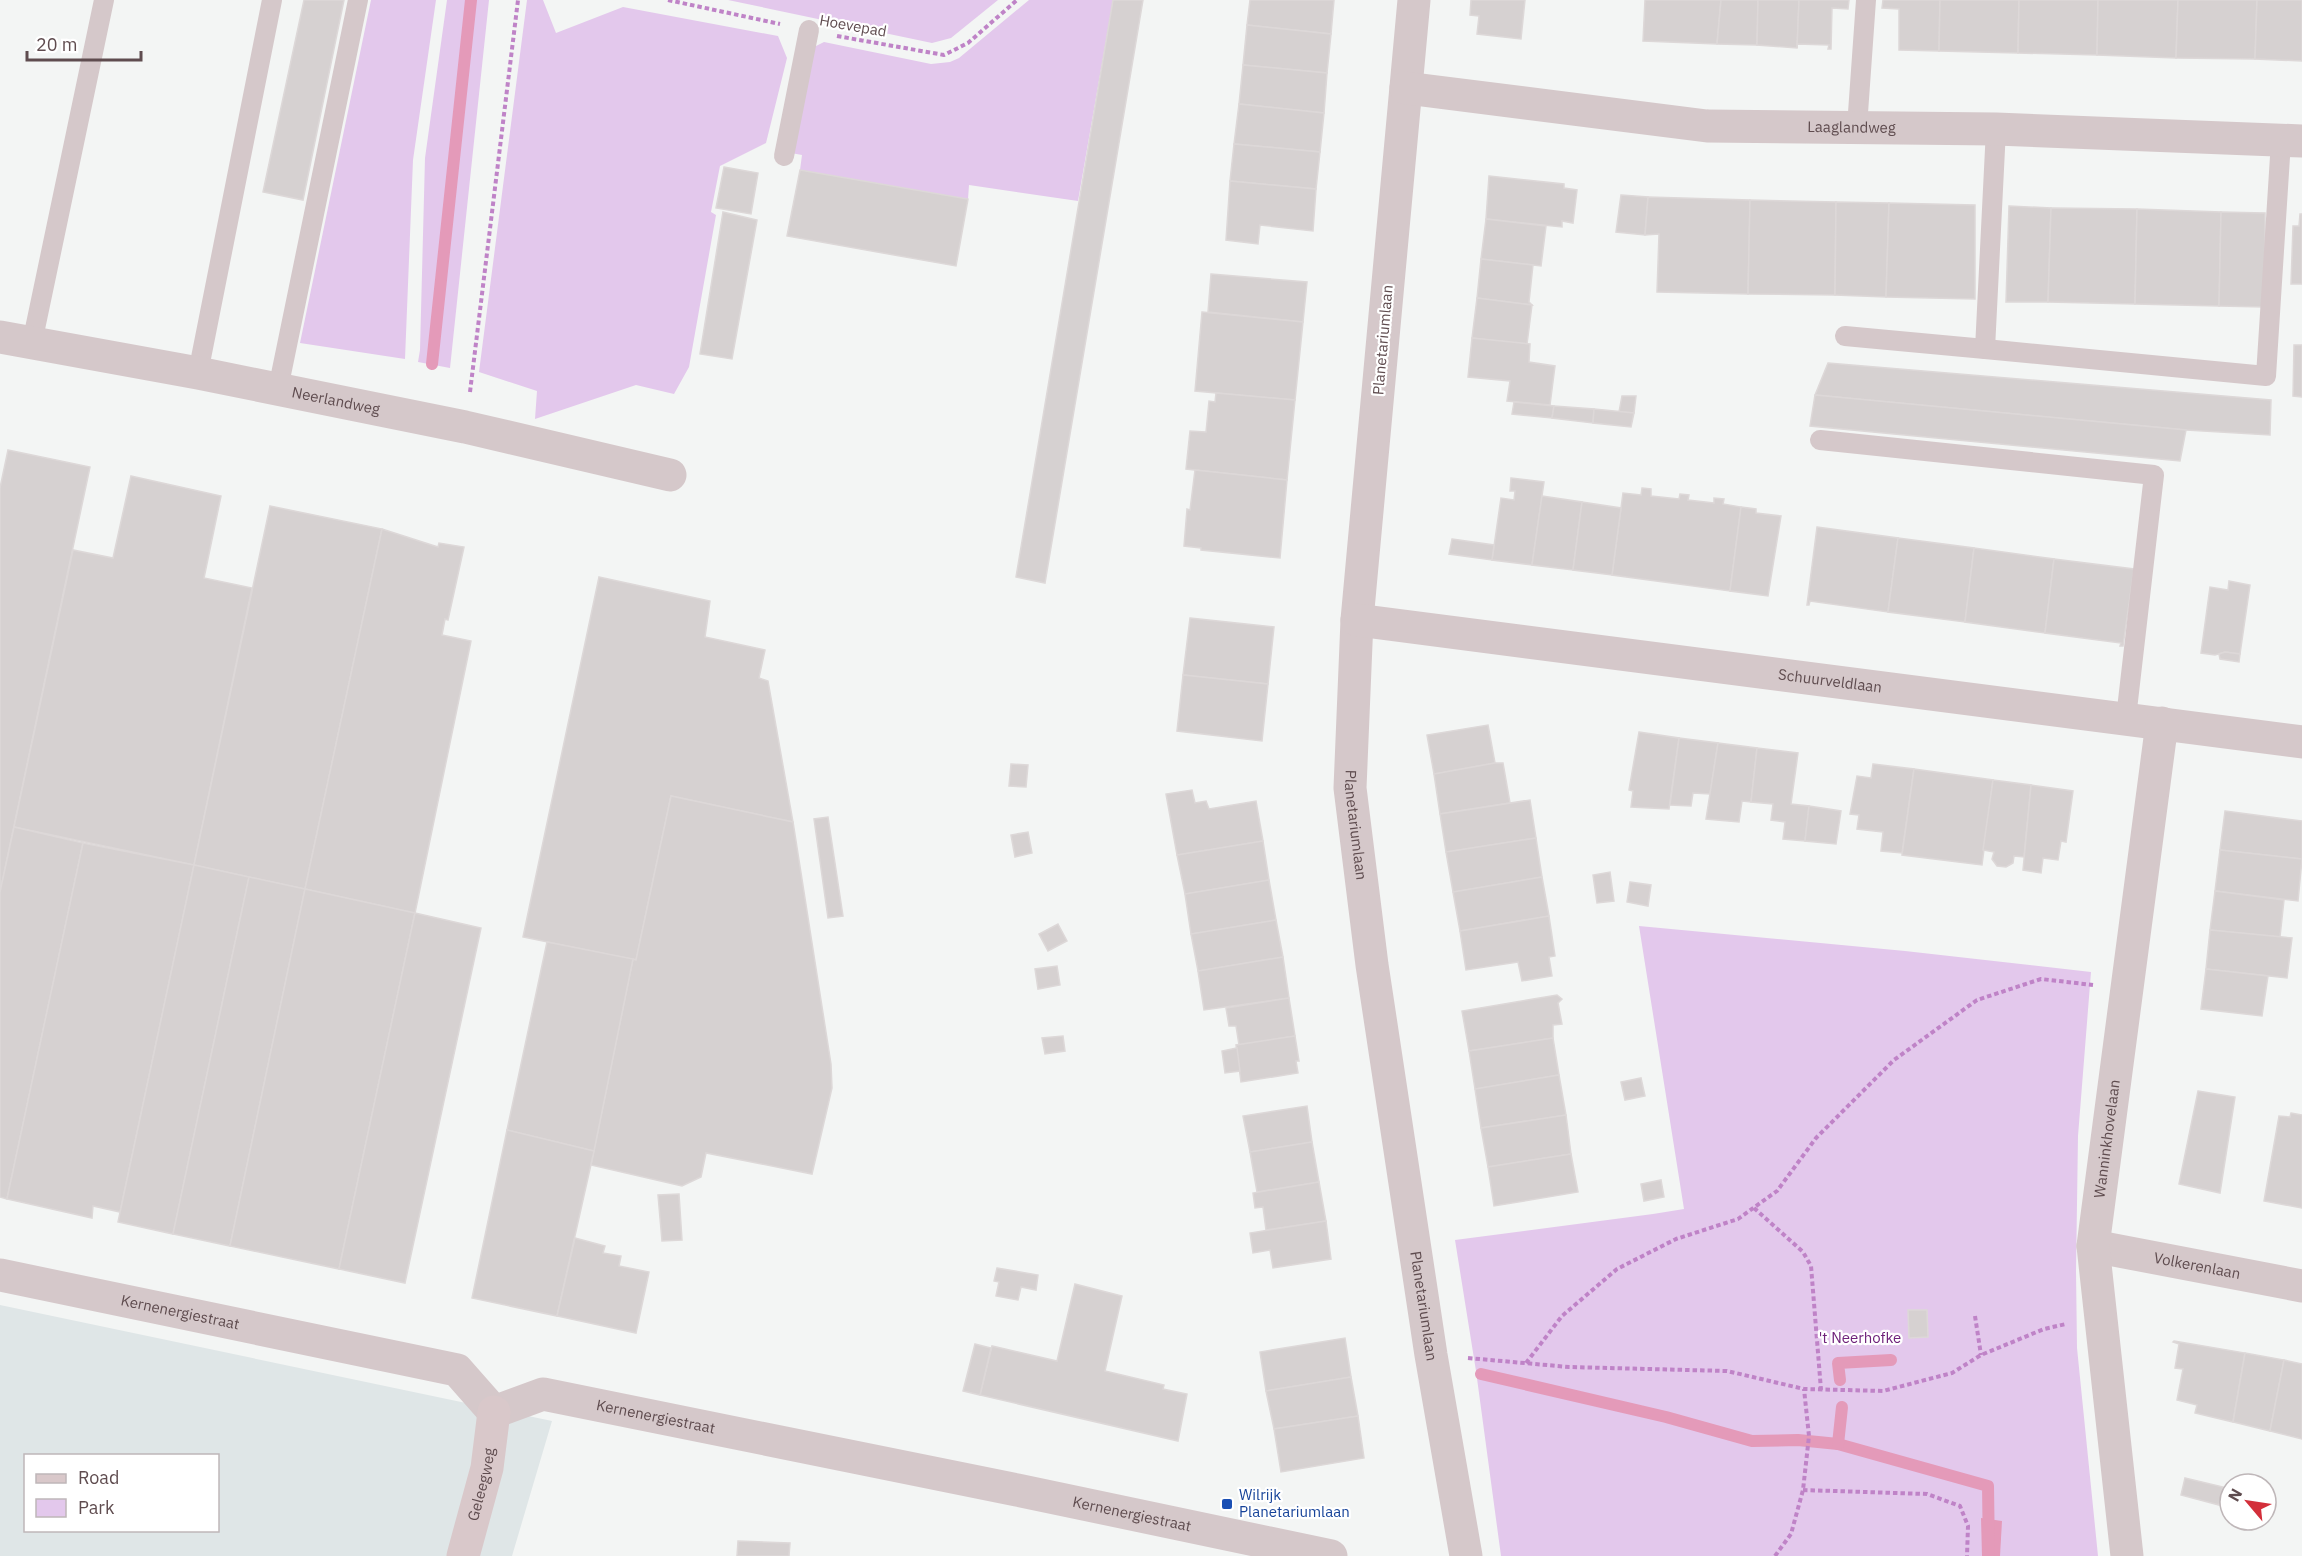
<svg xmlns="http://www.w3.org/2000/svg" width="2302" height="1556" font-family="'IBM Plex Sans',sans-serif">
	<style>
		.commercial { fill: #dfe6e7; fill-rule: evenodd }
		.green { fill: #e3c8ec }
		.water { fill: #e49ab9 }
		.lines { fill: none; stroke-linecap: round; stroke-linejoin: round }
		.stream { stroke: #e49ab9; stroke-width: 12 }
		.building { fill: #d6d1d1; stroke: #ddd8d8; stroke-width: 1.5 }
		.path { stroke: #bf83c7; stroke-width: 4; stroke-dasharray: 4.5 3; stroke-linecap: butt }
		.lane { stroke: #d5c8ca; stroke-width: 20 }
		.street { stroke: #d5c8ca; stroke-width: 33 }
		.secondary { stroke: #d9c8ca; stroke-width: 33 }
		.transit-dot { fill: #1a4fb4; stroke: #fff; stroke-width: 2 }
		.labels { text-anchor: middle; stroke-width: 4.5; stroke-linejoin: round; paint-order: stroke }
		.street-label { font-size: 15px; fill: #5f4c4f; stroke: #fff }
		.park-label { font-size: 15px; fill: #6f227a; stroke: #fff }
		.transit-label { font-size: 15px; fill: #164399; stroke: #fff; text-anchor: start }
	</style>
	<rect width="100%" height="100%" fill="#f3f5f4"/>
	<path class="commercial" d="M0,1305L552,1421L512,1556H0ZM26,1456H218V1530H26Z"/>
	<g class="green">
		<polygon points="371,0 436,0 413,160 405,359 300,343"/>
		<polygon points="447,0 489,0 450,368 418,362 420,350 425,158"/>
		<polygon points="527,0 543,0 556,33 623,7 778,36 787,58 766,143 720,166 711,212 716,215 689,367 674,394 636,385 535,419 537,391 479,372"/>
		<polygon points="728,0 998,0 951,38 932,43"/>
		<polygon points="1029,0 1113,0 1078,201 969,185 968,199 800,170 802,155 791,153 814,47 824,42 931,64 950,62 959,58"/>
		<polygon points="1639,926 1905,951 2091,972 2078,1136 2076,1271 2077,1348 2098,1556 1501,1556 1476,1371 1455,1240 1653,1214 1684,1209"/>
	</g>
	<polygon class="water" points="1981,1518 2002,1521 2000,1556 1982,1556"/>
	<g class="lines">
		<g class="stream">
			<polyline points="432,364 471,0"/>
			<polyline points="1481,1374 1666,1417 1752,1441 1798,1440 1838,1444 1988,1486 1989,1556"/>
			<polyline points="1840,1380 1838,1363 1891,1360"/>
			<polyline points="1838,1444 1842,1407"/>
		</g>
	</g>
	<g class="building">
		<polygon points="304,0 344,0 303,200 263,192"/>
		<polygon points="1113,0 1143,0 1045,583 1016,577"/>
		<polygon points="1250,0 1334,0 1331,34 1247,25"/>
		<polygon points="1471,0 1525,0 1521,39 1477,34 1479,16 1470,15"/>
		<polygon points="1645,0 1721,0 1717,44 1643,41"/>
		<polygon points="1721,0 1758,0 1757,45 1717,44"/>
		<polygon points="1758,0 1799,0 1797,48 1757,45"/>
		<polygon points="1799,0 1849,0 1848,9 1832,8 1831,49 1828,49 1829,45 1797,44 1797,48"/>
		<polygon points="1883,0 1940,0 1939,51 1899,50 1899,9 1882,8"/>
		<polygon points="1940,0 2019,0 2018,53 1939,51"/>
		<polygon points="2019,0 2098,0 2097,55 2018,53"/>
		<polygon points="2098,0 2178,0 2176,58 2097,55"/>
		<polygon points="2178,0 2257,0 2255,59 2176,58"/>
		<polygon points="2257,0 2302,0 2302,61 2255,59"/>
		<polygon points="1247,25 1331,34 1327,73 1243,65"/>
		<polygon points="1243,65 1327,73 1324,113 1239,104"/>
		<polygon points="1239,104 1324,113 1320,152 1234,144"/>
		<polygon points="1234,144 1320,152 1316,189 1230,181"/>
		<polygon points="724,167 758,173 751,214 716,208"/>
		<polygon points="800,170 968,199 956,266 787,236"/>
		<polygon points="1489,176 1564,184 1564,188 1577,190 1573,223 1562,221 1562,227 1486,219"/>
		<polygon points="1230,181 1316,189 1313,231 1260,225 1258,244 1226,240"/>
		<polygon points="1621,195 1648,197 1645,235 1616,232"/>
		<polygon points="1648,197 1750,200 1748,294 1657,292 1659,234 1645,235"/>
		<polygon points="1750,200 1836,202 1835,295 1748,294"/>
		<polygon points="1836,202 1889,203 1886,297 1835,295"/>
		<polygon points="1889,203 1975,205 1975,299 1886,297"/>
		<polygon points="2009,206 2051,208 2048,302 2006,302"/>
		<polygon points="2051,208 2137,209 2135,304 2048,302"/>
		<polygon points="2137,209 2221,212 2219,306 2135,304"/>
		<polygon points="723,212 757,220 732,359 700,354"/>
		<polygon points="2221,212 2265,213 2265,307 2219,306"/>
		<polygon points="2300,214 2302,214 2302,284 2291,284 2293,226 2299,226"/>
		<polygon points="1486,219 1546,226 1541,266 1481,259"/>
		<polygon points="1481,259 1533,265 1529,302 1532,305 1477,298"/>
		<polygon points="1211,274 1307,282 1303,322 1208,312"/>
		<polygon points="1477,298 1532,305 1527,344 1472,338"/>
		<polygon points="1202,312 1303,322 1295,400 1195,391"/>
		<polygon points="1472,338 1530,344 1529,362 1555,366 1550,405 1507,401 1510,381 1468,377"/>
		<polygon points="2294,345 2302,345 2302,397 2293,396"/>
		<polygon points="1828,363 2271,400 2270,435 2186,430 1815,395"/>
		<polygon points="1216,393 1295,400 1287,480 1186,469 1190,431 1206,432 1209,401 1215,402"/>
		<polygon points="1815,395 2186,430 2180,461 1810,426"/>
		<polygon points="1622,396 1636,396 1634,413 1619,412"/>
		<polygon points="1514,402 1554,406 1552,418 1512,414"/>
		<polygon points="1554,406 1594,409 1593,423 1552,418"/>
		<polygon points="1594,409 1634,413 1631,427 1593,423"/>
		<polygon points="8,450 90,467 0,892 0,488"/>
		<polygon points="1195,470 1287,480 1280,558 1201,550 1201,548 1184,546 1187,509 1190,510"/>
		<polygon points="131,476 221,496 204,578 252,588 194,865 14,827 73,550 113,558"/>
		<polygon points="1511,478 1544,482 1532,565 1492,560 1501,498 1514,500 1515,491 1510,491"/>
		<polygon points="1642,488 1651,489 1651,496 1679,499 1680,494 1689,495 1688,500 1714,503 1714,498 1724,499 1723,504 1741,507 1730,591 1612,575 1623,493 1641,495"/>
		<polygon points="1542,496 1582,502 1573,570 1532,565"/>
		<polygon points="1582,502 1621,508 1612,575 1573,570"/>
		<polygon points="270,506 382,529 305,889 194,865"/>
		<polygon points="1741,507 1756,509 1756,513 1781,516 1768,596 1730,591"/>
		<polygon points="1817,527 1898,538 1888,612 1810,601 1809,605 1807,605"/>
		<polygon points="382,529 438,547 439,543 464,547 448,620 445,619 442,635 471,641 415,913 305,889"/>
		<polygon points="1898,538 1974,548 1965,622 1888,612"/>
		<polygon points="1452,539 1494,545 1492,560 1449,554"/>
		<polygon points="1974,548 2054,559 2045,633 1965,622"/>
		<polygon points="2054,559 2134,569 2123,646 2120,646 2121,643 2045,633"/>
		<polygon points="599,577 710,601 705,637 765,650 759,678 768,681 793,822 671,796 636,960 523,937"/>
		<polygon points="2229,581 2250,585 2240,654 2225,652 2215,655 2201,653 2210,587 2228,590"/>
		<polygon points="1190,618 1274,627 1268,684 1183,675"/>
		<polygon points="2225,652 2240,654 2239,662 2220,659 2219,654"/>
		<polygon points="1183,675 1268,684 1262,741 1177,731"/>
		<polygon points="1488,725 1495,763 1434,774 1427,735"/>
		<polygon points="1639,732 1679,738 1669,809 1631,807 1633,791 1629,790"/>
		<polygon points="1679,738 1718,743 1710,794 1693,793 1691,806 1670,805"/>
		<polygon points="1718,743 1757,748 1751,802 1742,801 1739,822 1706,819"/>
		<polygon points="1757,748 1798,753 1791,804 1809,806 1805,841 1783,839 1785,822 1771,820 1773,804 1751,802"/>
		<polygon points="1495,763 1503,763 1510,803 1440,814 1434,774"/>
		<polygon points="1011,764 1028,765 1026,787 1009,786"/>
		<polygon points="1873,764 1914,769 1902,853 1881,851 1883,832 1857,829 1859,815 1850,814 1857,776 1871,778"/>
		<polygon points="1914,769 1993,780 1982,865 1902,855"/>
		<polygon points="1993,780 2031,785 2024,857 2014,856 2013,863 2006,867 1997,866 1992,859 1994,852 1983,850"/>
		<polygon points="2031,785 2073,791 2066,842 2061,841 2058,860 2043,858 2041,873 2023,870"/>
		<polygon points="1192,790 1195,803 1206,801 1209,809 1256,801 1263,841 1177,855 1166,794"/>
		<polygon points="671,796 793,822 831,1064 832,1088 812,1174 706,1153 701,1177 682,1186 591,1165 633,959 636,960"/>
		<polygon points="1530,800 1536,838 1446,852 1440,814"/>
		<polygon points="1809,806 1841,811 1836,844 1805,841"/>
		<polygon points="2225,811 2302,821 2302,859 2220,850"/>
		<polygon points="828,817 843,916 828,918 814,819"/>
		<polygon points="14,827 83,843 7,1199 0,1197 0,892"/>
		<polygon points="1028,832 1032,853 1015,857 1011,835"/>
		<polygon points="1536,838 1542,877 1453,892 1446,852"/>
		<polygon points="1263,841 1269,880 1185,894 1177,855"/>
		<polygon points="83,843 194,865 120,1212 93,1206 92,1218 7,1199"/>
		<polygon points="2220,850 2302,859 2298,901 2215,891"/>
		<polygon points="194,865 249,877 173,1234 118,1222"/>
		<polygon points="1610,872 1614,901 1597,903 1593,875"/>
		<polygon points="249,877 305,889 230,1246 173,1234"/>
		<polygon points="1542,877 1549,916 1460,931 1453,892"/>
		<polygon points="1269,880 1276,920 1191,934 1185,894"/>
		<polygon points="1630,882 1651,885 1648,906 1627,902"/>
		<polygon points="305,889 415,913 339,1269 230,1246"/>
		<polygon points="2215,891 2284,900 2280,937 2210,930"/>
		<polygon points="415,913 481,928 405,1283 339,1269"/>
		<polygon points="1549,916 1555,956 1549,957 1552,976 1522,981 1518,962 1466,970 1460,931"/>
		<polygon points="1276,920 1283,957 1198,971 1191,934"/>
		<polygon points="1058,924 1067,941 1048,951 1039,934"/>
		<polygon points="2210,930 2292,938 2287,978 2206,969"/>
		<polygon points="547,942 633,959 594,1151 507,1130"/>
		<polygon points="1283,957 1289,998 1204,1010 1198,971"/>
		<polygon points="1057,966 1060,985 1038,989 1035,969"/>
		<polygon points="2206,969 2268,976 2262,1016 2201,1009"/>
		<polygon points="1557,995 1562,999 1558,1003 1562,1024 1553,1025 1553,1038 1469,1051 1462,1011"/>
		<polygon points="1289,998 1295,1036 1239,1045 1236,1026 1229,1026 1226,1008"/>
		<polygon points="1063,1036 1065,1051 1045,1054 1042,1038"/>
		<polygon points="1295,1036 1299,1061 1296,1061 1298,1073 1241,1082 1236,1045"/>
		<polygon points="1553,1038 1559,1075 1475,1089 1469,1051"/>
		<polygon points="1237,1048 1240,1071 1225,1073 1222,1051"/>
		<polygon points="1559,1075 1566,1115 1481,1128 1475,1089"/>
		<polygon points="1641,1078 1645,1096 1625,1100 1621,1082"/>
		<polygon points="2198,1091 2235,1097 2220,1193 2179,1184"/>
		<polygon points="1307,1106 1312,1142 1250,1152 1243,1116"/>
		<polygon points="2291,1113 2302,1115 2302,1208 2264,1201 2279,1116 2290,1117"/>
		<polygon points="1566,1115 1571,1154 1488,1167 1481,1128"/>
		<polygon points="507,1130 594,1151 557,1316 472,1298"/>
		<polygon points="1312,1142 1319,1182 1257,1192 1250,1152"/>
		<polygon points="1571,1154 1578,1192 1494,1206 1488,1167"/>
		<polygon points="1661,1180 1664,1197 1644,1201 1641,1184"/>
		<polygon points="1319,1182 1326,1221 1266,1230 1263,1207 1255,1208 1253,1193"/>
		<polygon points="679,1194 682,1240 662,1241 658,1195"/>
		<polygon points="1326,1221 1331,1259 1273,1268 1270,1250 1253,1253 1250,1233"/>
		<polygon points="575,1238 605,1246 603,1253 621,1256 619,1266 649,1272 636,1333 557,1316"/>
		<polygon points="997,1268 1038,1275 1036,1290 1021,1287 1018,1300 996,1296 999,1282 994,1281"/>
		<polygon points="1075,1284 1122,1296 1105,1371 1164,1385 1163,1389 1187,1394 1178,1441 980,1395 992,1346 1057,1361"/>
		<polygon points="1908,1310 1927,1310 1928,1337 1909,1338"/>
		<polygon points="1345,1338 1351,1377 1266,1391 1260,1352"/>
		<polygon points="2174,1341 2245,1353 2233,1422 2195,1413 2197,1405 2177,1400 2183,1369 2175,1368 2179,1344 2173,1342"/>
		<polygon points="975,1344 991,1348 980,1395 963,1391"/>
		<polygon points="2245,1353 2284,1360 2270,1431 2233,1422"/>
		<polygon points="2284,1360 2302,1364 2302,1439 2270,1431"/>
		<polygon points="1351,1377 1358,1416 1274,1429 1266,1391"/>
		<polygon points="1358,1416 1364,1458 1281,1472 1274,1429"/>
		<polygon points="2185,1478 2223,1487 2219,1505 2181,1495"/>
		<polygon points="738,1541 790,1543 789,1556 737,1556"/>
	</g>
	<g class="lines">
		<g class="path">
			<polyline points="668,0 780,24"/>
			<polyline points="837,36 944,55 968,43 1017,0"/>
			<polyline points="470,392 518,0"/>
			<polyline points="1754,1208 1803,1252 1811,1266 1821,1390"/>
			<polyline points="1975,1316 1981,1355"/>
			<polyline points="1468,1358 1569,1367 1727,1371 1804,1389 1883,1391 1952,1373 1981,1355 2044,1329 2066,1324"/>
			<polyline points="1526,1363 1562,1316 1617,1269 1676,1239 1738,1219 1777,1191 1816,1138 1894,1060 1977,1000 2041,979 2093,985"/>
			<polyline points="1803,1490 1927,1494 1960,1506 1968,1526 1967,1556"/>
			<polyline points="1775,1556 1791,1534 1803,1490 1809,1436 1804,1389"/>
		</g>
		<g class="lane">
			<polyline points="1857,127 1866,0"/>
			<polyline points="784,156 809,30"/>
			<polyline points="1845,336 1985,349 1996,129"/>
			<polyline points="32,343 104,0"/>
			<polyline points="1985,349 2266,376 2281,141"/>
			<polyline points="198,373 272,0"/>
			<polyline points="278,389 358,0"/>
			<polyline points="1820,440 2154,475 2126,718"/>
		</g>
		<g class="street">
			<path id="s1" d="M1414,0L1357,620L1350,788L1372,965L1431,1355L1466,1556"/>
			<path id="s2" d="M1406,88L1707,126L1996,129L2302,141"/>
			<path id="s3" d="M0,337L198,373L465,427L670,475"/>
			<path id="s4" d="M1357,620L2302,742"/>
			<path id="s5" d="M2093,1246L2302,1286"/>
			<path id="s6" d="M0,1275L457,1370L494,1412L543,1394L1017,1490L1331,1556"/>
			<path id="s7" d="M2127,1556L2093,1246L2162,723"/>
		</g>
		<path class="secondary" id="s8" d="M463,1556L487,1468L494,1412"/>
	</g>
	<rect class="transit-dot" x="1221" y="1498" width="12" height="12" rx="3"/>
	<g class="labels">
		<g class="street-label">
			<text transform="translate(853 26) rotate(10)" y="5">Hoevepad</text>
			<text dy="5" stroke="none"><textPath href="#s2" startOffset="448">Laaglandweg</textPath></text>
			<text transform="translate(1383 340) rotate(-85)" y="5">Planetariumlaan</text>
			<text dy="5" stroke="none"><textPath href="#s3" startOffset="342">Neerlandweg</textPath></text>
			<text dy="5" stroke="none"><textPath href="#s4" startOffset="477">Schuurveldlaan</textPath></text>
			<text dy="5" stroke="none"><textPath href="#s1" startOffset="828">Planetariumlaan</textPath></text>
			<text dy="5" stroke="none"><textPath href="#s7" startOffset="420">Wanninkhovelaan</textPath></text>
			<text dy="5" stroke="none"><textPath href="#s5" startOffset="106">Volkerenlaan</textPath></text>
			<text dy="5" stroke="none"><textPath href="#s1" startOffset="1314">Planetariumlaan</textPath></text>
			<text dy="5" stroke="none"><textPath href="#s6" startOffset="184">Kernenergiestraat</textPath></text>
			<text dy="5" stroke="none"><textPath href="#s6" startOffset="690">Kernenergiestraat</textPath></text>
			<text dy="5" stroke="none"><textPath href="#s8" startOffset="74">Geleegweg</textPath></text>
			<text dy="5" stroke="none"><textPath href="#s6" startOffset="1176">Kernenergiestraat</textPath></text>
		</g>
		<g class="park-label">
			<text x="1860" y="1343">'t Neerhofke</text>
		</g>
		<g class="transit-label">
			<text x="1239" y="1500">Wilrijk<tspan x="1239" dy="17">Planetariumlaan</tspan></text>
		</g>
	</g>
	<rect x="24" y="1454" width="195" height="78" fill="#ffffff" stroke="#bfb7b9" stroke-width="1.5"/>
	<rect x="36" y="1474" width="30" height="9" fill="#d9c8ca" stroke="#bfb7b9" stroke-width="1.5"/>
	<text x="78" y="1484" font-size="18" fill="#5f4c4f">Road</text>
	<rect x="36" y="1499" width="30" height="18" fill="#e3c8ec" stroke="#bfb7b9" stroke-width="1.5"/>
	<text x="78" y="1514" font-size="18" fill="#5f4c4f">Park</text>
	<g transform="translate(2248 1502) rotate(299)"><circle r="28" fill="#ffffff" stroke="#bfb7b9" stroke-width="1.5"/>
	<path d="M0-4.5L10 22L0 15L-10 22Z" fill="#d32f3a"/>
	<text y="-9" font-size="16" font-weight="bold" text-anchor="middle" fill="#5f4c4f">N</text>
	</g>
	<path d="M27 51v9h114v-9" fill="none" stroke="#5f4c4f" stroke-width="3"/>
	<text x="36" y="51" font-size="18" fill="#5f4c4f" stroke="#ffffff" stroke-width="4.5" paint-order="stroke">20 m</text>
</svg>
